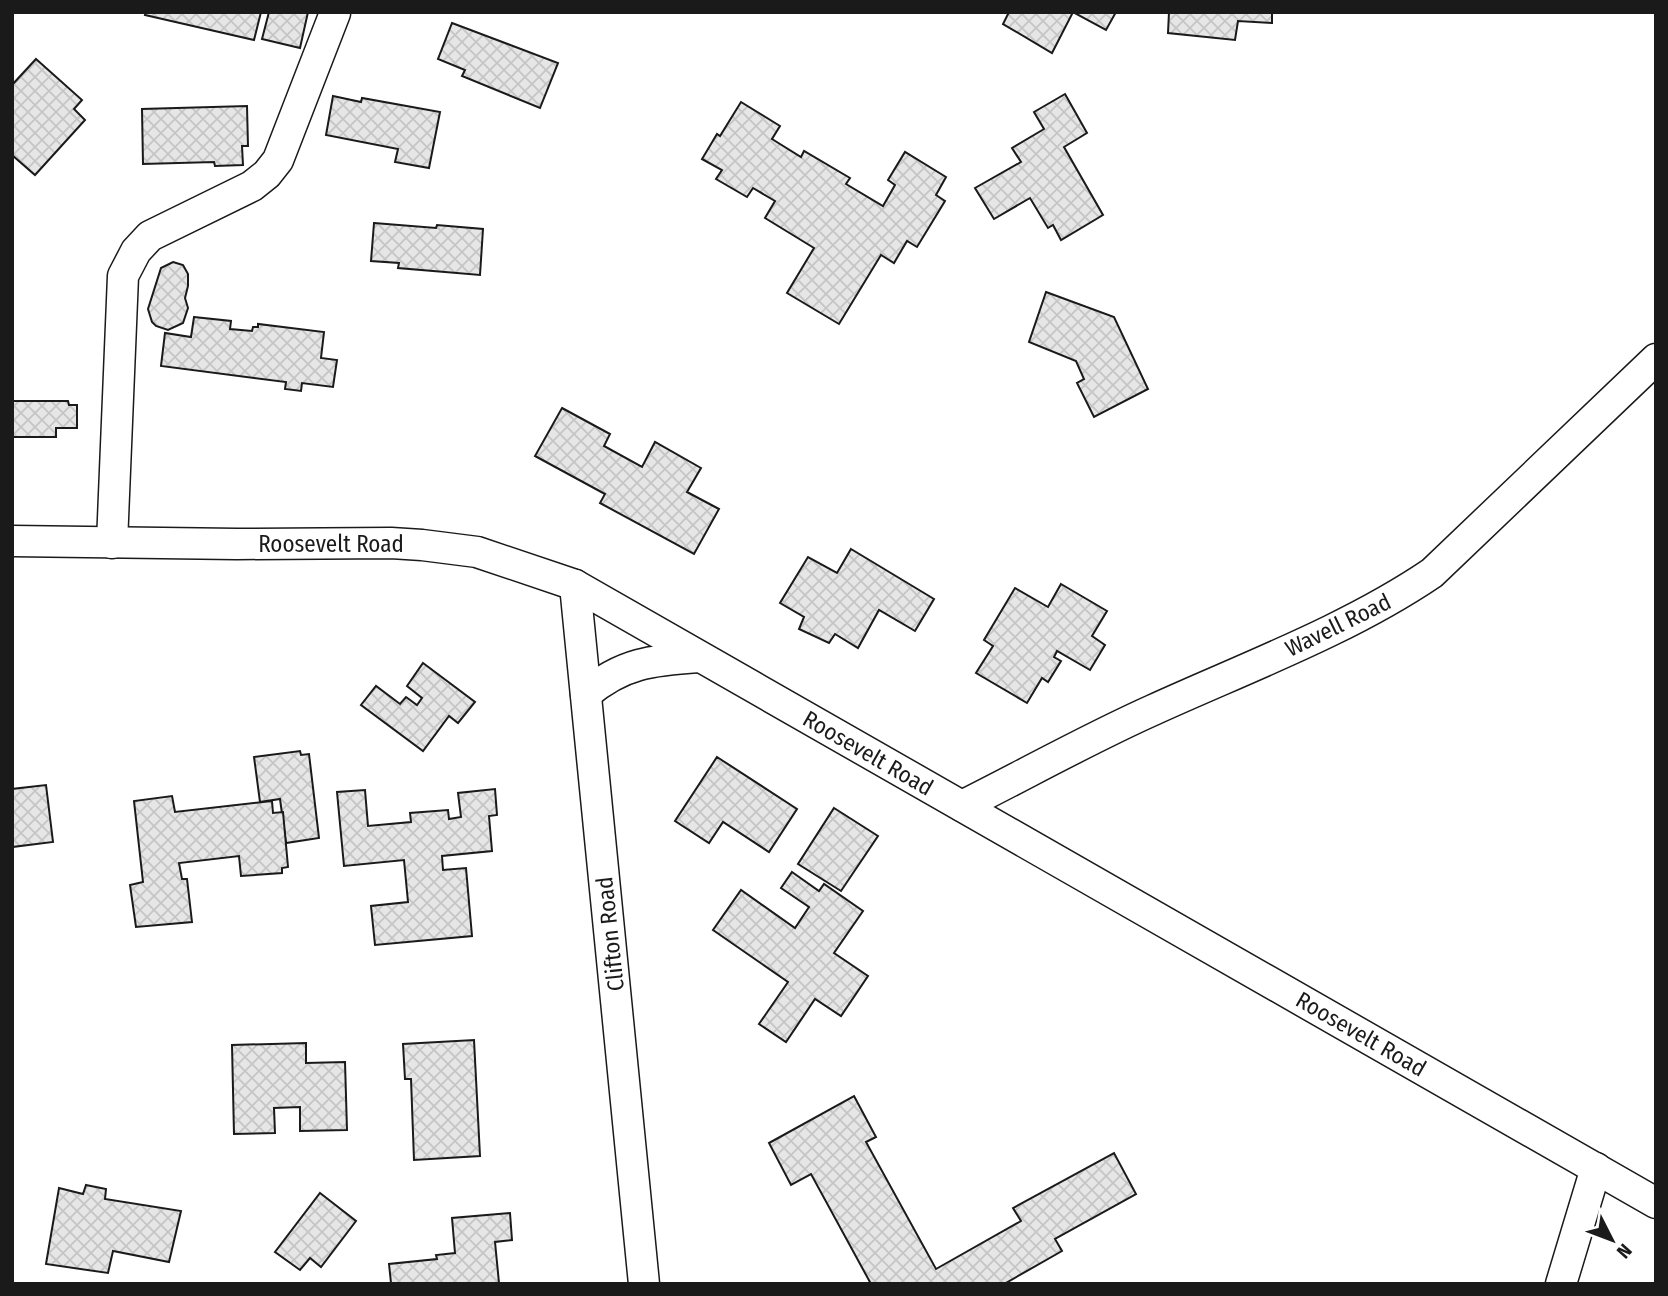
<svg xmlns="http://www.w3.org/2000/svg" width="1668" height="1296" font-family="'Fira Sans Condensed',sans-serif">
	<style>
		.building { fill: url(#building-cross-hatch); stroke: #1a1a1a; stroke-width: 2 }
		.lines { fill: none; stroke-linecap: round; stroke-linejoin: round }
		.street-casing { stroke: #1a1a1a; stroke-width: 33 }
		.street { stroke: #fff; stroke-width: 30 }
		.labels { text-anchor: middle; stroke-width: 5; stroke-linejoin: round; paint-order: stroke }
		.street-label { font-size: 23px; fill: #1a1a1a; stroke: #fff }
	</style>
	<defs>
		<pattern id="building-cross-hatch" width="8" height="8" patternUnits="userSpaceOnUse" patternTransform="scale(1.75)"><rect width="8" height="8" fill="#e6e6e6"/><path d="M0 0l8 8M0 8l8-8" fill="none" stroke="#c5c5c5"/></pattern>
	</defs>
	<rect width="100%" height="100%" fill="#fff"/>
	<g class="building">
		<polygon points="146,12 261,12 254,40 145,15"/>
		<polygon points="269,12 308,12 300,48 262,39"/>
		<polygon points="1009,12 1116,12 1106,30 1073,12 1052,53 1003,24"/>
		<polygon points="1169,12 1272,12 1272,23 1238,21 1235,40 1168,33"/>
		<polygon points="452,23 558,63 540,108 462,76 465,70 438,59"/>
		<polygon points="36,59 82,100 74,109 85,120 35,175 12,155 12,85"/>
		<polygon points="1065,94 1087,133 1064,147 1103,215 1061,240 1053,225 1048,228 1030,198 994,219 975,188 1021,162 1012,148 1044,129 1034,112"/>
		<polygon points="333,96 361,102 362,98 440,112 429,168 395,162 398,149 326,135"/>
		<polygon points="741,102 780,126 772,139 801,157 804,151 850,178 846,184 883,206 895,185 888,180 905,152 946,177 936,195 945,201 917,247 907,241 894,263 881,255 839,324 787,293 814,248 765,218 775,201 753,188 747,197 716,179 722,170 702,159 717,134 720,136"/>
		<polygon points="247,106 248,146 242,146 243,165 215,166 214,162 143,164 142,109"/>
		<polygon points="374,223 436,228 437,225 483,229 480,275 398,268 399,263 371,261"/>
		<polygon points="173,262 183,265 188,274 188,286 185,298 188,308 183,323 168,330 156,326 152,322 148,309 161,268"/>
		<polygon points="1046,292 1114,317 1148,389 1094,417 1077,383 1084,379 1076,361 1029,342"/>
		<polygon points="194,317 231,321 230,329 252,331 253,327 258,327 258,324 324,332 321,358 337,360 333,387 302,383 301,391 285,389 286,382 161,366 165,333 191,337"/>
		<polygon points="12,401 68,401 69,405 77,405 77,428 56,428 56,437 12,437"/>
		<polygon points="562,408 610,434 604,446 642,467 655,442 701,468 687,492 719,509 694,554 600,503 605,494 535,456"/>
		<polygon points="851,549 934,599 915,631 879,610 858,648 835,634 829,643 799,629 804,617 780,603 808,557 837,573"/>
		<polygon points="1061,584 1107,611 1092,636 1105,645 1090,670 1057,651 1054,657 1061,661 1048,682 1042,678 1027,703 976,673 993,646 984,640 1015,588 1048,607"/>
		<polygon points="423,663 475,702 458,723 449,716 423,751 361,705 376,686 400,704 406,697 417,705 422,698 407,686"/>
		<polygon points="300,751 301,755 309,754 319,838 286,843 280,799 260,802 254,757"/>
		<polygon points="717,757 797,809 769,852 723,822 709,843 675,821"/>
		<polygon points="46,785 53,842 12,847 12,789"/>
		<polygon points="495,789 497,815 489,816 492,851 442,856 443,870 466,868 472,936 375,945 371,906 408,902 404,860 344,866 337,792 365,790 368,826 411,822 410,813 448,810 449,819 461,817 458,793"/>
		<polygon points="172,796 175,812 272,801 273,813 283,812 288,867 282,868 282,873 241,876 239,856 179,863 182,879 187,879 192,922 136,927 130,885 143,882 134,801"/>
		<polygon points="834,808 878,836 841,891 798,864"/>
		<polygon points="792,872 819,891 824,884 863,911 834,953 868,976 841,1016 815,999 786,1042 759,1024 788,982 713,930 741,890 795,928 809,907 781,888"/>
		<polygon points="474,1040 480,1156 414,1160 411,1079 405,1079 403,1044"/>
		<polygon points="306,1043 306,1063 345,1062 347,1130 300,1131 300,1107 274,1108 275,1133 234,1134 232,1045"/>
		<polygon points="854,1096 876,1137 866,1142 936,1269 1021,1221 1013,1208 1114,1153 1136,1194 1055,1239 1062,1251 1004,1284 871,1284 811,1174 791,1185 769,1143"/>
		<polygon points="86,1185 106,1189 105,1199 181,1211 169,1262 113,1251 108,1273 46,1264 59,1188 83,1194"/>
		<polygon points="320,1193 356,1221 321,1267 310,1258 300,1270 275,1252"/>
		<polygon points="510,1213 512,1240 495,1242 499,1283 388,1284 391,1283 389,1264 437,1259 436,1255 455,1253 452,1218"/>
	</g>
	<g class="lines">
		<g class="street-casing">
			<g id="street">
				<polyline points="12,541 237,544 391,543 422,545 477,552 575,585 1656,1203"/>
				<polyline points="112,543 123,276 136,251 150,236 252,186 267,174 278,160 335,13"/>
				<polyline points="575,585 644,1284"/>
				<path d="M586,694C622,663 653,660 699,657"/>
				<path d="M962,806C1026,774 1088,739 1153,710C1245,668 1348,630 1432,573L1656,359"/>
				<polyline points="1561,1284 1596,1168"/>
			</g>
		</g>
		<use href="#street" class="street"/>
	</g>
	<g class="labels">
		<g class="street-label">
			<text x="331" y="552">Roosevelt Road</text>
			<text transform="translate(1338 625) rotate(-26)" y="8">Wavell Road</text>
			<text transform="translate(868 753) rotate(30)" y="8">Roosevelt Road</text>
			<text transform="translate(610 934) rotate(-96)" y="8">Clifton Road</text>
			<text transform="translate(1361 1034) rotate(30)" y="8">Roosevelt Road</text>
		</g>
	</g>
	<rect width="1668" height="1296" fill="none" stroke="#1a1a1a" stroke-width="28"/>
	<g transform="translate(1612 1240) rotate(132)" stroke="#ffffff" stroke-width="5" paint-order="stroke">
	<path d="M0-5L12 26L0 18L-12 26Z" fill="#1a1a1a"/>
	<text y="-10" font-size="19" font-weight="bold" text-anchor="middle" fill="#1a1a1a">N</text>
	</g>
</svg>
